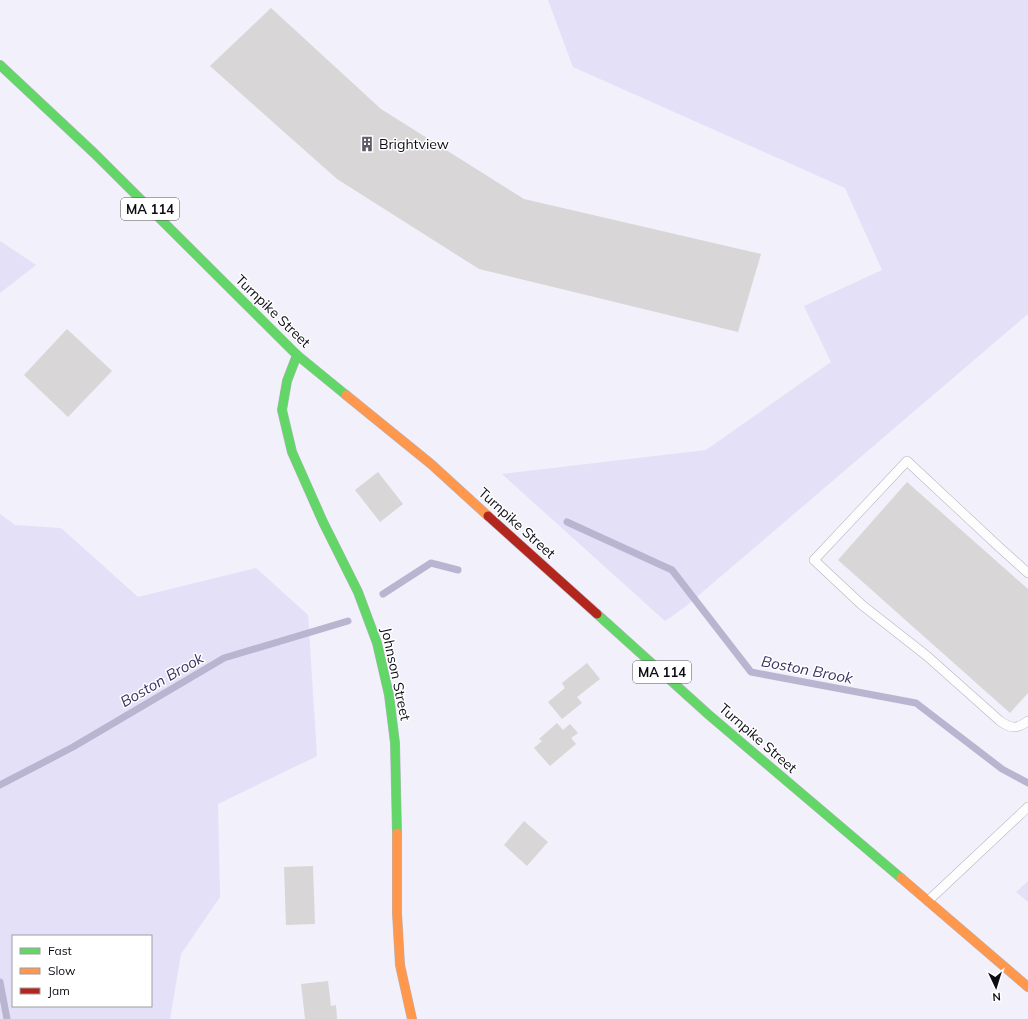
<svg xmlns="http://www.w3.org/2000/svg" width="1028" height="1019" font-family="Mulish,sans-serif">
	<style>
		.green { fill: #e3e0f8; fill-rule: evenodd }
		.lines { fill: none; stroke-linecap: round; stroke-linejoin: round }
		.stream { stroke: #b9b5d1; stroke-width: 7 }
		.building { fill: #d8d6d6 }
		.lane-casing { stroke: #b6b4be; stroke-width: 10 }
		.fast-casing { stroke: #b6b4be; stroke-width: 10 }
		.slow-casing { stroke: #b6b4be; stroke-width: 10 }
		.jam-casing { stroke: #b6b4be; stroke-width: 10 }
		.lane { stroke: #fdfdfe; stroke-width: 9 }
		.fast { stroke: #63d668; stroke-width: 9 }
		.slow { stroke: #ff974d; stroke-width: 9 }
		.jam { stroke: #b3261e; stroke-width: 9 }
		.labels { text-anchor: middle; stroke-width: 3; stroke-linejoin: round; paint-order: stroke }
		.shield { fill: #fff; stroke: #56555b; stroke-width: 1 }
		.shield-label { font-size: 13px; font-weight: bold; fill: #0d0c15 }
		.poi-label { font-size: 14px; fill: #0d0c15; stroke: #fff; text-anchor: start }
		.street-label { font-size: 14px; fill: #0d0c15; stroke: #fff }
		.water-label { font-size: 15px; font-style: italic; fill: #3b3263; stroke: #fff }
	</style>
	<rect width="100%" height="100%" fill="#f2f0fa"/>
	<g class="green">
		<polygon points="548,0 1028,0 1028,314 685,607 665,621 502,474 706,450 831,362 804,306 882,270 845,188 573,67"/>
		<polygon points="0,241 36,265 0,293"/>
		<path d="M0,514L15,525L61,528L138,597L256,568L308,615L317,756L218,804L220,897L181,954L170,1019H0ZM13,936H151V1006H13Z"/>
		<polygon points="1028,881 1028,902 1016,892"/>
	</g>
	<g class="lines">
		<g class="stream">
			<polyline points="567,522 672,570 751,672 916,703 1002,769 1028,783"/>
			<polyline points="383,594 431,563 458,570"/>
			<polyline points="0,785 73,747 224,658 348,621"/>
			<polyline points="0,982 7,1019"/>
		</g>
	</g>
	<g class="building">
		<polygon points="271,8 381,109 524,199 761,254 738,332 479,269 337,179 210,66"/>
		<polygon points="67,329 112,371 68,417 24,375"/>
		<polygon points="378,472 403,504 380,522 355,490"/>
		<polygon points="907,482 1028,589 1028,693 1010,713 838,560"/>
		<polygon points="587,663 600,679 577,697 582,703 562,719 548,702 565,688 562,683"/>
		<polygon points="557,723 563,730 570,724 578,733 571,738 576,744 550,766 534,748 542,741 539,739"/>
		<polygon points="524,821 548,842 527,866 504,845"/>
		<polygon points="313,866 315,924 286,925 284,867"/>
		<polygon points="328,981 331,1006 336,1005 337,1019 305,1019 301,984"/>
	</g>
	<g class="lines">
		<g class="lane-casing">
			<g id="lane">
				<path d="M1028,573L998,546L907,461L814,560L862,605L927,656L1000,721C1011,729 1017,729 1028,721"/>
				<polyline points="928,901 1028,807"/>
			</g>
		</g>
		<g class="fast-casing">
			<g id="fast">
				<polyline points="0,65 94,153 297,355 346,395"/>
				<polyline points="297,355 287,381 282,410 292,452 323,522 358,592 377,643 389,695 395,743 397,833"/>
				<polyline points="597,614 709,715 901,878"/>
			</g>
		</g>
		<g class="slow-casing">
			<g id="slow">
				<polyline points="346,395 431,464 488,516"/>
				<polyline points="397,833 397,913 400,965 412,1019"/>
				<polyline points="901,878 1028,987"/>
			</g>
		</g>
		<g class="jam-casing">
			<polyline id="jam" points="488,516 597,614"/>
		</g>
		<use href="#lane" class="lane"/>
		<use href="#fast" class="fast"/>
		<use href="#slow" class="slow"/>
		<use href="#jam" class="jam"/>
	</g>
	<defs>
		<g id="building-bare" transform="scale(1.2)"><path d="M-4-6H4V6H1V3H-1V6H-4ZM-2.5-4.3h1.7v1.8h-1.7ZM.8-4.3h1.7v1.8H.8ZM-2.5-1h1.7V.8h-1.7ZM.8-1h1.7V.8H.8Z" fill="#5d5c65" stroke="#fff" stroke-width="2.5" paint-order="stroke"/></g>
	</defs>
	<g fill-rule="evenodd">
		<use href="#building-bare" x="367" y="144"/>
	</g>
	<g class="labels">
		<g class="shield">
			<rect x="121" y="198" width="58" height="22" rx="3"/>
			<rect x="633" y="661" width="58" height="22" rx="3"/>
		</g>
		<g class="shield-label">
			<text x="150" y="214">MA 114</text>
			<text x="662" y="677">MA 114</text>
		</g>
		<g class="poi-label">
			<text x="379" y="149">Brightview</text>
		</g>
		<g class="street-label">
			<text transform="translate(273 311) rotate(44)" y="5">Turnpike Street</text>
			<text transform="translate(517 523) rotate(42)" y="5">Turnpike Street</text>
			<text transform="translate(396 674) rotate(78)" y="5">Johnson Street</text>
			<text transform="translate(758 738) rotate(41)" y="5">Turnpike Street</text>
		</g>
		<g class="water-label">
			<text transform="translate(807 670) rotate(11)" y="5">Boston Brook</text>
			<text transform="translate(162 680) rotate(-30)" y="5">Boston Brook</text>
		</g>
	</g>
	<rect x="12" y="935" width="140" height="72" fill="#ffffff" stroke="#9e9ea1"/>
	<rect x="20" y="948" width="20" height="6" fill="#63d668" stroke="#9e9ea1"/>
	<text x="48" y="955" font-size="12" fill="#0d0c15">Fast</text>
	<rect x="20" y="968" width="20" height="6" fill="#ff974d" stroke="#9e9ea1"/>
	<text x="48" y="975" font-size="12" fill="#0d0c15">Slow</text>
	<rect x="20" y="988" width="20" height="6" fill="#b3261e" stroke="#9e9ea1"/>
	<text x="48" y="995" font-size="12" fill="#0d0c15">Jam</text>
	<g transform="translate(996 987) rotate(176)" stroke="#ffffff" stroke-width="3" paint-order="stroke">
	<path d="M0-3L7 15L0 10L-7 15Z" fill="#0d0c15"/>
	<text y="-6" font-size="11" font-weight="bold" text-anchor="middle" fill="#0d0c15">N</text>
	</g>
</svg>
